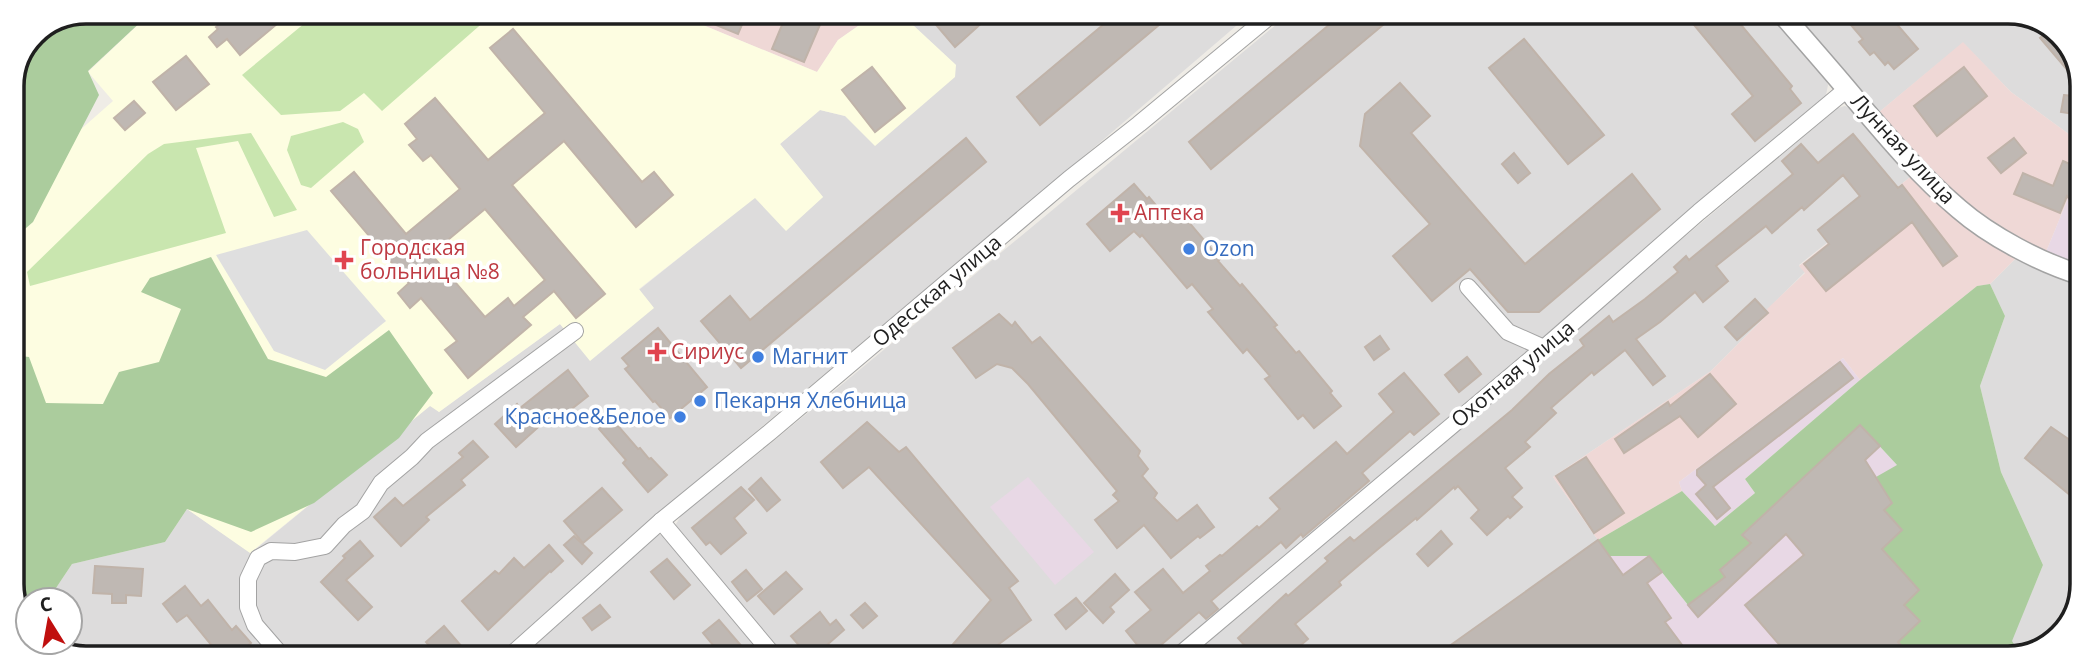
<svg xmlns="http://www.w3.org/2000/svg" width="2094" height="670" font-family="'Open Sans',sans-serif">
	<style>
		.residential { fill: #dddcdc }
		.commercial { fill: #efd8d6 }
		.industrial { fill: #e8d8e5 }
		.education { fill: #fdfde1 }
		.grass { fill: #c9e6af }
		.forest { fill: #abcc9d }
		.parking { fill: #dfdfdf }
		.building { fill: #bfb8b3; stroke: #c0b3a9; stroke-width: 2; fill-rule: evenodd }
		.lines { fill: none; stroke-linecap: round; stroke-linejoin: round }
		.minor-casing { stroke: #a3a3a3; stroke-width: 18 }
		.tertiary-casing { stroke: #a3a3a3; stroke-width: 22 }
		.minor { stroke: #fff; stroke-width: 16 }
		.tertiary { stroke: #fff; stroke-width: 19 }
		.health-dot { fill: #e0444e; stroke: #fff; stroke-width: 2.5 }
		.shop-dot { fill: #3f7fe0; stroke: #fff; stroke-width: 2.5 }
		.labels { text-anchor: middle; stroke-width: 7; stroke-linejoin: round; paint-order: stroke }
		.street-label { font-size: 21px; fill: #1f1f1f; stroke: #fff }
		.health-label { font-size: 21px; fill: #be3a42; stroke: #fff; text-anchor: start }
		.shop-label { font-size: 21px; fill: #366cbe; stroke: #fff; text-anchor: start }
		.rim { fill: none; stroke: #1f1f1f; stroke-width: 3.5 }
	</style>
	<rect width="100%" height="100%" fill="#efece6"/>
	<g class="residential">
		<polygon points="900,13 1250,14 1076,163 684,492 611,555 504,656 67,655 47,642 70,642 70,600 48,600 72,564 165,542 187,509 251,553 431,405 439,412 560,324 590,360 653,307 639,290 755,197 786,230 823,197 780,144 820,110 845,116 956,65"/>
		<polygon points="1289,14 1770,15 1825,76 1828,85 1826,95 1537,346 1169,657 781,656 678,534 676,524 682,514 764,449"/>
		<polygon points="1796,15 2027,15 2066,41 2082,81 2081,143 2011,92 1963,43 1878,113"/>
		<polygon points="1845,106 1853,110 1914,174 1799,265 1805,272 1768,309 1770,312 1711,371 1553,477 1598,540 1434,657 1184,657 1838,108"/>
		<polygon points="2016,258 2048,274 2081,285 2079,603 2052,643 2020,654 2011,641 2043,565 2001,472 1980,386 2005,316 1990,284"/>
		<polygon points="656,534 667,536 769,656 517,656"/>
	</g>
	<g class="commercial">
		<polygon points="674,13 871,13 868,19 838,40 817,72"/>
		<polygon points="1963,42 2011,92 2081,143 2081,167 2046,252 2002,227 1967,203 1925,165 1878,113"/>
		<polygon points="1914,174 1984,238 2016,258 1990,284 1977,286 1860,380 1843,358 1679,482 1682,491 1598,540 1553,477 1711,371 1769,313 1767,309 1805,273 1799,266"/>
	</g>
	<g class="industrial">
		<polygon points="2081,167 2081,268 2046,252"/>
		<polygon points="1843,358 1860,380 1745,479 1755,493 1715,526 1682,491 1679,482"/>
		<polygon points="1860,425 1897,465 1892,503 1902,530 1920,621 1912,658 1434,657 1598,540 1609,556 1649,556 1688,605 1725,576 1720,570 1751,544 1742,535"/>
		<polygon points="1028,477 1094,552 1055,585 990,507"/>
	</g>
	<polygon class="education" points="149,12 674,13 817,72 838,40 868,19 871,13 900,13 956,65 955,77 875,146 845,116 820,110 780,144 823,197 786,231 755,198 639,289 654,308 590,361 560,324 439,412 430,406 250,553 187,509 12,438 12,190 113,101 88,72 146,17"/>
	<g class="grass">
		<polygon points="317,13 494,13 382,111 364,93 340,111 281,115 242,75"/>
		<polygon points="343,122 358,129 364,142 311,188 301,185 287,150 291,136"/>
		<polygon points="251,133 297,210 274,217 238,141 196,148 226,233 30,286 27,272 148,154 164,144"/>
	</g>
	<g class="forest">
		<polygon points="87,12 149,12 146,17 88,71 99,95 33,222 12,240 12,86 34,34"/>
		<polygon points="211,257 268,359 326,377 389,330 433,393 399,438 314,503 251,532 187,509 165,542 72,564 48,600 28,600 28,629 12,589 12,355 29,357 46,403 103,404 119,372 159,362 181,309 141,292 150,278"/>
		<polygon points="1990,284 2005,316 1980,386 2001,472 2043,565 2012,641 2020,654 2008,658 1912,658 1898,642 1919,621 1904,605 1882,549 1902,530 1884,510 1892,503 1876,477 1897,465 1860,425 1743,535 1751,543 1720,570 1725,577 1688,605 1649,556 1609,556 1598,540 1682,491 1715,526 1755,493 1745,479 1860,380 1977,286"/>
	</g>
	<polygon class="parking" points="307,230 386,321 325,370 274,351 216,255"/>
	<g class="building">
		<polygon points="234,12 290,13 240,55 227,39 217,47 209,37 218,29 216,27"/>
		<polygon points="687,13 747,13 738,34"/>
		<polygon points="787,13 825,13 804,62 772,49"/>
		<polygon points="926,13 977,13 984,21 955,47"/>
		<polygon points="1116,14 1172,14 1040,125 1017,97"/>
		<polygon points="1342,14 1396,14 1211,169 1189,142"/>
		<polygon points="1685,14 1732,14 1792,86 1790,89 1801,103 1755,141 1732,114 1753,96"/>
		<polygon points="1848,15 1889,15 1918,49 1894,69 1888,62 1885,65 1874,52 1870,55 1859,42 1863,39 1851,25 1854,22"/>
		<path d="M513,29L642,182L654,172L673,195L636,227L564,141L512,185L605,294L576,318L554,291L523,317L531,325L468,378L445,350L457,341L421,298L410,308L398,293L409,283L331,191L354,172L406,234L460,189L431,155L423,161L409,145L417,139L405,124L435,98L488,160L545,113L490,48ZM485,209L545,280L514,306L508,298L485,317L431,254Z"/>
		<polygon points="2050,30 2066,41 2082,81 2081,86 2040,38"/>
		<polygon points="1524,39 1604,135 1568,164 1489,68"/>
		<polygon points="186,56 209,84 176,110 153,82"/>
		<polygon points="872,67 905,108 875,132 842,90"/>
		<polygon points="1964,67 1987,96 1937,136 1914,106"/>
		<polygon points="1400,83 1430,116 1411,133 1525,264 1632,174 1660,209 1539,312 1508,312 1470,269 1432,301 1393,256 1430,224 1360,146 1365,114"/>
		<polygon points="2064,95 2081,97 2081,115 2061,112"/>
		<polygon points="134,101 145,113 125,130 114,118"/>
		<polygon points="1853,134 1898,188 1902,185 1957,256 1943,266 1912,222 1826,291 1804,264 1829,244 1818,230 1860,196 1843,175 1804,210 1802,207 1772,233 1766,226 1716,266 1728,281 1703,302 1695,292 1660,322 1636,339 1665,376 1653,385 1625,350 1594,375 1592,372 1551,408 1556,413 1525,442 1530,447 1505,468 1522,488 1512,497 1522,507 1510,518 1508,516 1487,535 1471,518 1479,510 1458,486 1455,489 1454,487 1417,520 1416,518 1378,549 1339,582 1341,585 1295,624 1308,639 1288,656 1279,646 1268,657 1255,657 1238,638 1286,594 1288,596 1328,561 1325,558 1350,537 1354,541 1512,410 1549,374 1584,346 1580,340 1609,316 1613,322 1645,299 1678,272 1674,267 1686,256 1689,260 1793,174 1782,161 1801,144 1818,163"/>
		<polygon points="966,138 986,162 741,368 701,321 730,296 750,320"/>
		<polygon points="2014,138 2026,153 2001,173 1988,158"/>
		<polygon points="1514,153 1530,173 1518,183 1502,164"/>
		<polygon points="2063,161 2081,169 2081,212 2067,196 2060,213 2014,194 2023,173 2053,186"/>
		<polygon points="1134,184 1147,199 1149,197 1165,216 1174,208 1185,221 1187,220 1220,259 1218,261 1240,286 1242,284 1277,325 1274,327 1296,353 1299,351 1332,391 1330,393 1341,406 1314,428 1303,415 1298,419 1265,379 1270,376 1247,349 1243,353 1208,312 1213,309 1192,284 1187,288 1142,235 1140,237 1134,231 1110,251 1087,224"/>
		<polygon points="1755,299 1768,313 1737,340 1725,327"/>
		<polygon points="999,314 1012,326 1015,322 1032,343 1040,337 1140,451 1138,456 1148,469 1142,476 1157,493 1154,498 1177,521 1197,505 1214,527 1200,538 1198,536 1171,558 1144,525 1117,548 1095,520 1119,501 1113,495 1117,491 1028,384 1012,368 997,364 976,378 953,348"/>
		<polygon points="658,328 707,387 670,418 655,401 653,402 625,369 629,366 622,358"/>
		<polygon points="1380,336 1389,349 1374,360 1365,347"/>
		<polygon points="1467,357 1481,374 1459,392 1445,375"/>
		<polygon points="1840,362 1853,378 1713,487 1730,508 1717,519 1696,494 1706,485 1697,475 1697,470"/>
		<polygon points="568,370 588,396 560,418 555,412 516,447 495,424 517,404 520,408"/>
		<polygon points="1404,373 1439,414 1414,435 1410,431 1362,473 1369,481 1303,537 1301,534 1286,548 1281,542 1211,601 1218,609 1206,619 1199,612 1147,657 1126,631 1151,610 1135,592 1163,569 1183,593 1210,571 1206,566 1220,555 1222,556 1257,526 1259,528 1280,509 1270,498 1336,442 1347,454 1394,412 1379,394"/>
		<polygon points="1710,374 1736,404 1698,437 1680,416 1624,453 1615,439 1668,402 1670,406"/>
		<polygon points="612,419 638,449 640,448 649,459 651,458 667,475 648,492 623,463 626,460 599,429"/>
		<polygon points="867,422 899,452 906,447 1018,581 1009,588 1031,620 983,656 943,656 991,600 869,467 843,488 821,462"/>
		<polygon points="1860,425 1880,446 1865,460 1892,503 1884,510 1902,530 1882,549 1919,590 1904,605 1920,621 1898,642 1912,658 1790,657 1745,605 1804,555 1786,534 1698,617 1688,605 1725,577 1720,570 1751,543 1742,535"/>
		<polygon points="2051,427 2080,447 2080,483 2070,495 2025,458"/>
		<polygon points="473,441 488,457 461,480 465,485 426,517 429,520 401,546 374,517 395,498 403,506 463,457 459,453"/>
		<polygon points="1586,457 1624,513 1594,533 1556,476"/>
		<polygon points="761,478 780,500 767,511 749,489"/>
		<polygon points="741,487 754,500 734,518 746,533 721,554 710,542 706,545 692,528"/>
		<polygon points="602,488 622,510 583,543 564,521"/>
		<polygon points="1441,531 1452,544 1428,566 1417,554"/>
		<polygon points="574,536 592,553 582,564 564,545"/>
		<polygon points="1598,540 1623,575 1649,556 1662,572 1647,583 1671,618 1665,622 1691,657 1434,657"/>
		<polygon points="360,541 373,556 346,580 372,607 358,620 321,582 345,558 343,556"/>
		<polygon points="549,545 563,561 551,572 550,571 488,630 462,601 495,571 499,574 514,558 524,568"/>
		<polygon points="667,559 690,585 674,599 651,572"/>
		<polygon points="95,566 143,569 141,596 126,595 126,603 112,603 112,594 93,593"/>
		<polygon points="746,570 762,589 747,601 732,582"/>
		<polygon points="786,572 802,589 774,614 758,596"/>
		<polygon points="1115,574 1129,590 1110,607 1114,612 1103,623 1084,603"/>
		<polygon points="185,586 201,606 208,600 232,630 236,626 251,643 238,655 204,655 213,647 187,615 177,622 163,604"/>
		<polygon points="1076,598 1087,611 1066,629 1055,615"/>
		<polygon points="865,603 877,616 863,628 851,615"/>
		<polygon points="600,605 610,617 592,630 583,618"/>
		<polygon points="820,612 830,625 836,620 844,630 828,644 838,656 808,656 791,636"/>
		<polygon points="719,620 750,656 722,656 703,633"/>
		<polygon points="444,626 462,647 452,656 439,656 426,642"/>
	</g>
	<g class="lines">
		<g class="minor-casing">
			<g id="minor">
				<polyline points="1468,287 1508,332 1544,348"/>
				<polyline points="661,521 774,656"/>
				<polyline points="281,655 255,625 248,607 248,579 258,558 271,551 295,552 325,546 344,525 363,511 381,483 412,457 427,441 575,331"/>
				<polyline points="510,656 661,521 770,432 1069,179 1139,124 1272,14"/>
				<polyline points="1177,657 1544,348 1699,212 1847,89"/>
			</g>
		</g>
		<g class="tertiary-casing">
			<path id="tertiary" d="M1783,15C1807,43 1832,71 1856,100C1888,138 1921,177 1959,209C1990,236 2041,263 2081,275"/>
		</g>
		<use href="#minor" class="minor"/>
		<use href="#tertiary" class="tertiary"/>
	</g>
	<g class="health-dot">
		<path d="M1116.5 202.5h7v7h7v7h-7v7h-7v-7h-7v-7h7z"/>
		<path d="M340.5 249.5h7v7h7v7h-7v7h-7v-7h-7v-7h7z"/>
		<path d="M653.5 341.5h7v7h7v7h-7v7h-7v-7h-7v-7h7z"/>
	</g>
	<g class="shop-dot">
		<circle cx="1189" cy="249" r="7"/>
		<circle cx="758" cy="357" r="7"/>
		<circle cx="700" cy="401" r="7"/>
		<circle cx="680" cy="417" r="7"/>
	</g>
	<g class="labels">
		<g class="street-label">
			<text transform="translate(1903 149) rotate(47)" y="7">Лунная улица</text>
			<text transform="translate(937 291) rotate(-40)" y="7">Одесская улица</text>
			<text transform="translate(1513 374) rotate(-40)" y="7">Охотная улица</text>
		</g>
		<g class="health-label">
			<text x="1134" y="220">Аптека</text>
			<text x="360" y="255">Городская<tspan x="360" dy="24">больница №8</tspan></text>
			<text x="671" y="359">Сириус</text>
		</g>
		<g class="shop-label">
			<text x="1203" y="256">Ozon</text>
			<text x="772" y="364">Магнит</text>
			<text x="714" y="408">Пекарня Хлебница</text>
			<text x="666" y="424" text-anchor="end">Красное&amp;Белое</text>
		</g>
	</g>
	<path d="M0 0H2094V670H0ZM86 24H2008A62 62 0 0 1 2070 86V584A62 62 0 0 1 2008 646H86A62 62 0 0 1 24 584V86A62 62 0 0 1 86 24Z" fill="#fff" fill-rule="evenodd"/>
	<path class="rim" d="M86 24H2008A62 62 0 0 1 2070 86V584A62 62 0 0 1 2008 646H86A62 62 0 0 1 24 584V86A62 62 0 0 1 86 24Z"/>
	<g transform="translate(49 621) rotate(349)"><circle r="33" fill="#ffffff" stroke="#a5a5a5" stroke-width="2"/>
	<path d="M0-5L12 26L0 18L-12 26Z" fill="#c00f0e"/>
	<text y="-10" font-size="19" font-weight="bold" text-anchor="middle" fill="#1f1f1f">С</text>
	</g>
</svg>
